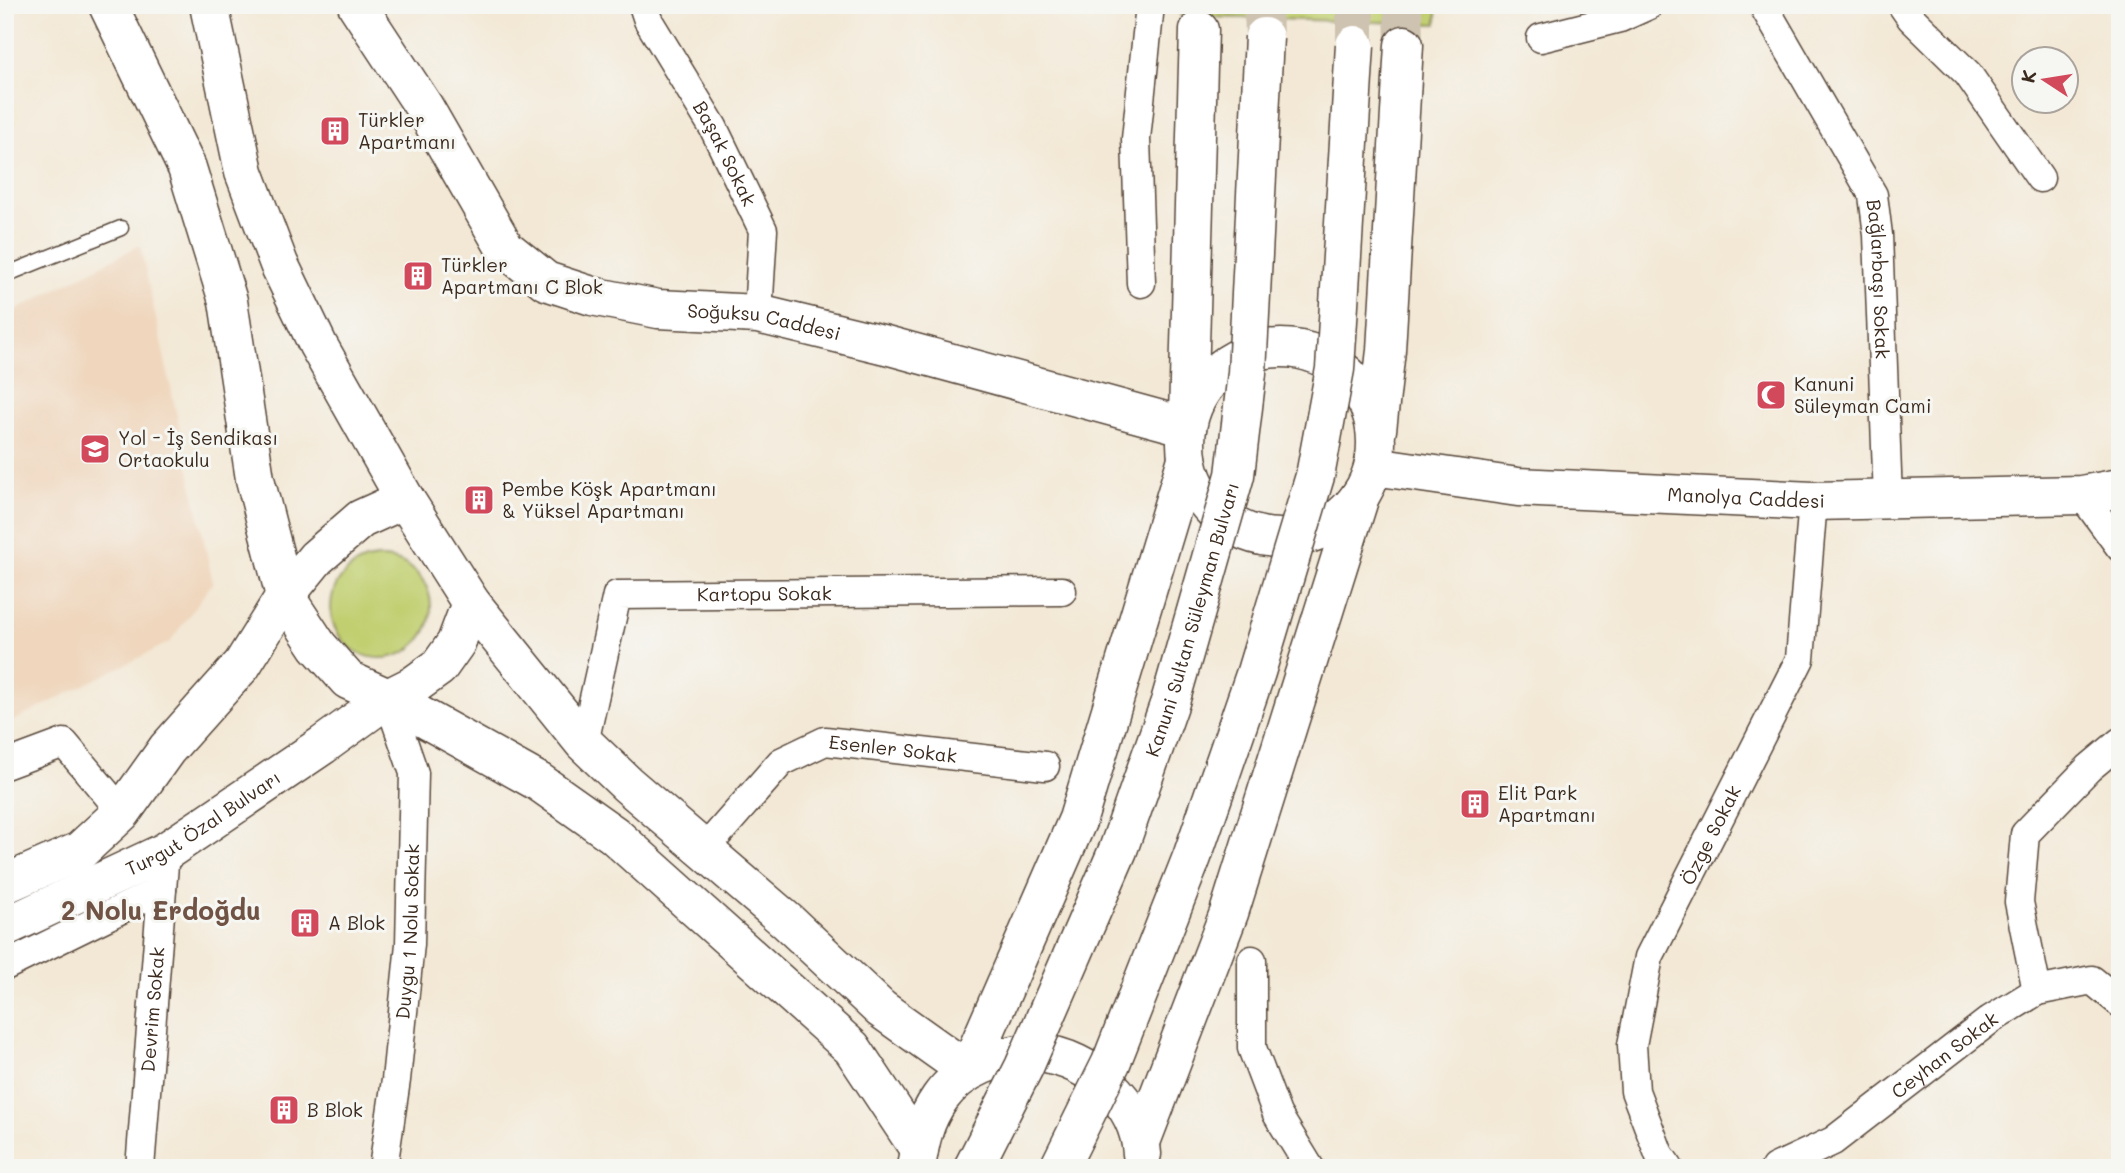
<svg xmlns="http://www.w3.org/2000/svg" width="2125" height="1173" font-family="Mali,sans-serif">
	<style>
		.built { fill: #efd6bc }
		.green { fill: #c1cf70; stroke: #7e7c47; stroke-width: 2 }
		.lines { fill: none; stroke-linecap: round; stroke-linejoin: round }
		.secondary-tunnel { stroke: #cec2b0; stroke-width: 38; stroke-dasharray: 38 19; stroke-linecap: butt }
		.primary-tunnel { stroke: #cec2b0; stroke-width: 38; stroke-dasharray: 38 19; stroke-linecap: butt }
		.lane-casing { stroke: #574639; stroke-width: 17 }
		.street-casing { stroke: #574639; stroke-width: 31 }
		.secondary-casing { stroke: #574639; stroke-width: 41 }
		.primary-casing { stroke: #574639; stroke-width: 41 }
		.lane { stroke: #fff; stroke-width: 14 }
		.street { stroke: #fff; stroke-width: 28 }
		.secondary { stroke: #fff; stroke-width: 38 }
		.primary { stroke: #fff; stroke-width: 38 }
		.primary-bridge-casing { stroke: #574639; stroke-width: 41; stroke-linecap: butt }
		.primary-bridge { stroke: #fff; stroke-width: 38 }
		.labels { text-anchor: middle; stroke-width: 6; stroke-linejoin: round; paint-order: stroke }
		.poi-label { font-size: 19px; fill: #3b2a1e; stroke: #f6f6f2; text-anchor: start }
		.street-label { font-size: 19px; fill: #3b2a1e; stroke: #f6f6f2 }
		.district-label { font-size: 26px; font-weight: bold; fill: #705345; stroke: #f6f6f2 }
	</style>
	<rect width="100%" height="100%" fill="#f6f6f2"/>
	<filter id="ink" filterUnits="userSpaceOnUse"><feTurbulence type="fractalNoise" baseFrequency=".0143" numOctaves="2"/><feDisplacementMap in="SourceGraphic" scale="14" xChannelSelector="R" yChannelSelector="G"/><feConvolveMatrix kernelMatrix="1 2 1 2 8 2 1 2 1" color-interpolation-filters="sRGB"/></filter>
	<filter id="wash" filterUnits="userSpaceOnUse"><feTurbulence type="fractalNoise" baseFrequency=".00686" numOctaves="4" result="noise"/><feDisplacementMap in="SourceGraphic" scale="28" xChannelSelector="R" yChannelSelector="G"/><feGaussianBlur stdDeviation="1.57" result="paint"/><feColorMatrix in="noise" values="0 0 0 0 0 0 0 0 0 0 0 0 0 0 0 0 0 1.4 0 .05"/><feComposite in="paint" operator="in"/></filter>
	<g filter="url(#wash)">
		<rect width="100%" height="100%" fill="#f3e8d5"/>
		<polygon class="built" points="140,245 213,582 170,642 5,725 5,316"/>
		<g class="green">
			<polygon points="1181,5 1437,5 1437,24 1181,16"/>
			<circle cx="381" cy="608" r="50"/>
		</g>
	</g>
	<g filter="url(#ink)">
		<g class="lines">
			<polyline class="secondary-tunnel" points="1403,5 1404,45"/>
			<g class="primary-tunnel">
				<polyline points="1263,5 1264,37"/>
				<polyline points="1355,5 1355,45"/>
			</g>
			<g class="lane-casing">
				<polyline id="lane" points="5,275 121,228"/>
			</g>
			<g class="street-casing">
				<g id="street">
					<path id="s1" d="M643,5L648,20L713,127L763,230L758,314"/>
					<path id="s2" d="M1763,5L1873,195L1878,235L1888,499"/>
					<polyline points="1902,5 1911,18 1968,74 2040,178"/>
					<polyline points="1541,38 1620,18 1649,5"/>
					<polyline points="1141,283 1136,139 1150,5"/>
					<polyline points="2082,495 2120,547"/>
					<path id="s3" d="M584,743L617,595L1062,591"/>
					<polyline points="5,765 64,743 122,812"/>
					<path id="s4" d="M704,850L781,762L825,741L1045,766"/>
					<polyline points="1252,960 1252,1048 1277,1114 1310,1168"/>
					<polyline points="5,966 162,889"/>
					<polyline points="2037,991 2019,902 2025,834 2089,768 2120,742"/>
					<path id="s5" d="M140,1168L165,852"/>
					<path id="s6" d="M383,1168L396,1080L410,944L414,773L388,698"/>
					<path id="s7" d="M1669,1168L1659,1154L1635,1091L1632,1045L1649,957L1800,659L1813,501"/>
					<path id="s8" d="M1775,1168L1833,1141L1990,1020L2037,991L2092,980L2120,1003"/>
				</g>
			</g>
			<g class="secondary-casing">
				<g id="secondary">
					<polyline points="108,5 187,168 228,301 255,479 285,596 318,646 348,680 388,698 539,782 614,835 852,1048 919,1149"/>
					<polyline points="209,5 244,172 279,264 318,345 405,499 471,603 584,743 627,784 788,922 881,1009 968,1071"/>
					<path id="s9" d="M357,5L424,107L505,248L546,281L592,296L658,309L758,314L886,345L1187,427"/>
					<path id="s10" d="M1374,466L1518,487L1813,501L2082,495L2120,488"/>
					<polyline points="5,884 80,851 122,812 167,749 242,665 285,596 316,558 361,519 405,499"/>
					<path id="s11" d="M5,927L165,852L323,745L388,698L414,685L439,667L456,643L471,603"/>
				</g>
			</g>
			<g class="primary-casing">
				<g id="primary">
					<circle cx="1281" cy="443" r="95"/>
					<polyline points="1188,416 1199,30"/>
					<polyline points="1377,430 1386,350 1404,45"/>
					<polyline points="968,1071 1078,819 1187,459"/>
					<polyline points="1141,1142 1229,913 1360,496"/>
					<path d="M916,1168C920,1141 924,1121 940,1098C950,1084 966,1072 982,1065C999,1058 1020,1051 1039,1053C1090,1059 1139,1101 1142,1154"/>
				</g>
			</g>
			<use href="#lane" class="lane"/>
			<use href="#street" class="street"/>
			<use href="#secondary" class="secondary"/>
			<use href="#primary" class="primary"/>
			<g class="primary-bridge-casing">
				<g id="primary-bridge">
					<path id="s12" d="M973,1168L1024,1067L1118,850L1170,702L1235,475L1247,373L1264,37"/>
					<polyline points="1059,1168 1111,1063 1192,857 1256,672 1315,476 1335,369 1355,45"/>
				</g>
			</g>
			<use href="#primary-bridge" class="primary-bridge"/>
		</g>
	</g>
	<defs>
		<g id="building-square" transform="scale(1.575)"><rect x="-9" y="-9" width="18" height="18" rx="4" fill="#d1495b" stroke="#f6f6f2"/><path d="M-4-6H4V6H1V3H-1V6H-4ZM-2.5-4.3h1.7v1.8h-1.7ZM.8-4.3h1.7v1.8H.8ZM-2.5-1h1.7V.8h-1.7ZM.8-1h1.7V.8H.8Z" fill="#fff"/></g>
		<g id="mosque-square" transform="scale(1.575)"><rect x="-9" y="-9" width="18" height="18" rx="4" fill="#d1495b" stroke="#f6f6f2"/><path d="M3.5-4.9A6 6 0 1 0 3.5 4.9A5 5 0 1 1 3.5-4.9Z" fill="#fff"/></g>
		<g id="school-square" transform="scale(1.575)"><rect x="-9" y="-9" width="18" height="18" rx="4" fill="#d1495b" stroke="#f6f6f2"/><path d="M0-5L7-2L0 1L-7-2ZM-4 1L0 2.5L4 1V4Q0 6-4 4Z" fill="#fff"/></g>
	</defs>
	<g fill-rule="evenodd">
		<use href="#building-square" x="335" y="131"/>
		<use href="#building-square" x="418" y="276"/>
		<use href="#mosque-square" x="1771" y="395"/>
		<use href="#school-square" x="95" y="449"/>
		<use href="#building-square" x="479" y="500"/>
		<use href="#building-square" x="1475" y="804"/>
		<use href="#building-square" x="305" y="923"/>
		<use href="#building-square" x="284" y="1110"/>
	</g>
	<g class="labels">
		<g class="poi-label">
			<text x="358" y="127">Türkler<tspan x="358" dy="22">Apartmanı</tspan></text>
			<text x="441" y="272">Türkler<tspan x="441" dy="22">Apartmanı C Blok</tspan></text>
			<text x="1794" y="391">Kanuni<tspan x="1794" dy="22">Süleyman Cami</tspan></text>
			<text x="118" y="445">Yol - İş Sendikası<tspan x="118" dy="22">Ortaokulu</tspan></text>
			<text x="502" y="496">Pembe Köşk Apartmanı<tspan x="502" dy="22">&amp; Yüksel Apartmanı</tspan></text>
			<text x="1498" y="800">Elit Park<tspan x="1498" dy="22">Apartmanı</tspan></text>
			<text x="328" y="930">A Blok</text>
			<text x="307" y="1117">B Blok</text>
		</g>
		<g class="street-label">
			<text dy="7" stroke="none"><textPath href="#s1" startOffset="170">Başak Sokak</textPath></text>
			<text dy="7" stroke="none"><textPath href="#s2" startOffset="304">Bağlarbaşı Sokak</textPath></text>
			<text dy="7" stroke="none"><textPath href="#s9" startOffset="560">Soğuksu Caddesi</textPath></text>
			<text dy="7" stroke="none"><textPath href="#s10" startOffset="374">Manolya Caddesi</textPath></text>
			<text dy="7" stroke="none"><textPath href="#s3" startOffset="299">Kartopu Sokak</textPath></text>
			<text dy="7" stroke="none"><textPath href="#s12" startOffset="592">Kanuni Sultan Süleyman Bulvarı</textPath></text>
			<text dy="7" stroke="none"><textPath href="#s4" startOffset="234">Esenler Sokak</textPath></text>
			<text dy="7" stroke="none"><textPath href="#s11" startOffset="224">Turgut Özal Bulvarı</textPath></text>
			<text dy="7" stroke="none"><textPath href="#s7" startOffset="357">Özge Sokak</textPath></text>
			<text dy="7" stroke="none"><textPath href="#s6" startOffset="238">Duygu 1 Nolu Sokak</textPath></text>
			<text dy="7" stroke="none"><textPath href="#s5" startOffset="159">Devrim Sokak</textPath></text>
			<text dy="7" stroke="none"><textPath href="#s8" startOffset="205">Ceyhan Sokak</textPath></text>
		</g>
		<g class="district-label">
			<text x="161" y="920">2 Nolu Erdoğdu</text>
		</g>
	</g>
	<rect width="2125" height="1173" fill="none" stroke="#f6f6f2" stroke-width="28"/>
	<g transform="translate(2045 80) rotate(282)"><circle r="33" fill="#f6f6f2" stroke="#aba49d" stroke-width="2"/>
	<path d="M0-5L12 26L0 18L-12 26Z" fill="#d1495b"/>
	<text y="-10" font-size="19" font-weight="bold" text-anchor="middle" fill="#3b2a1e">K</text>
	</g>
</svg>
